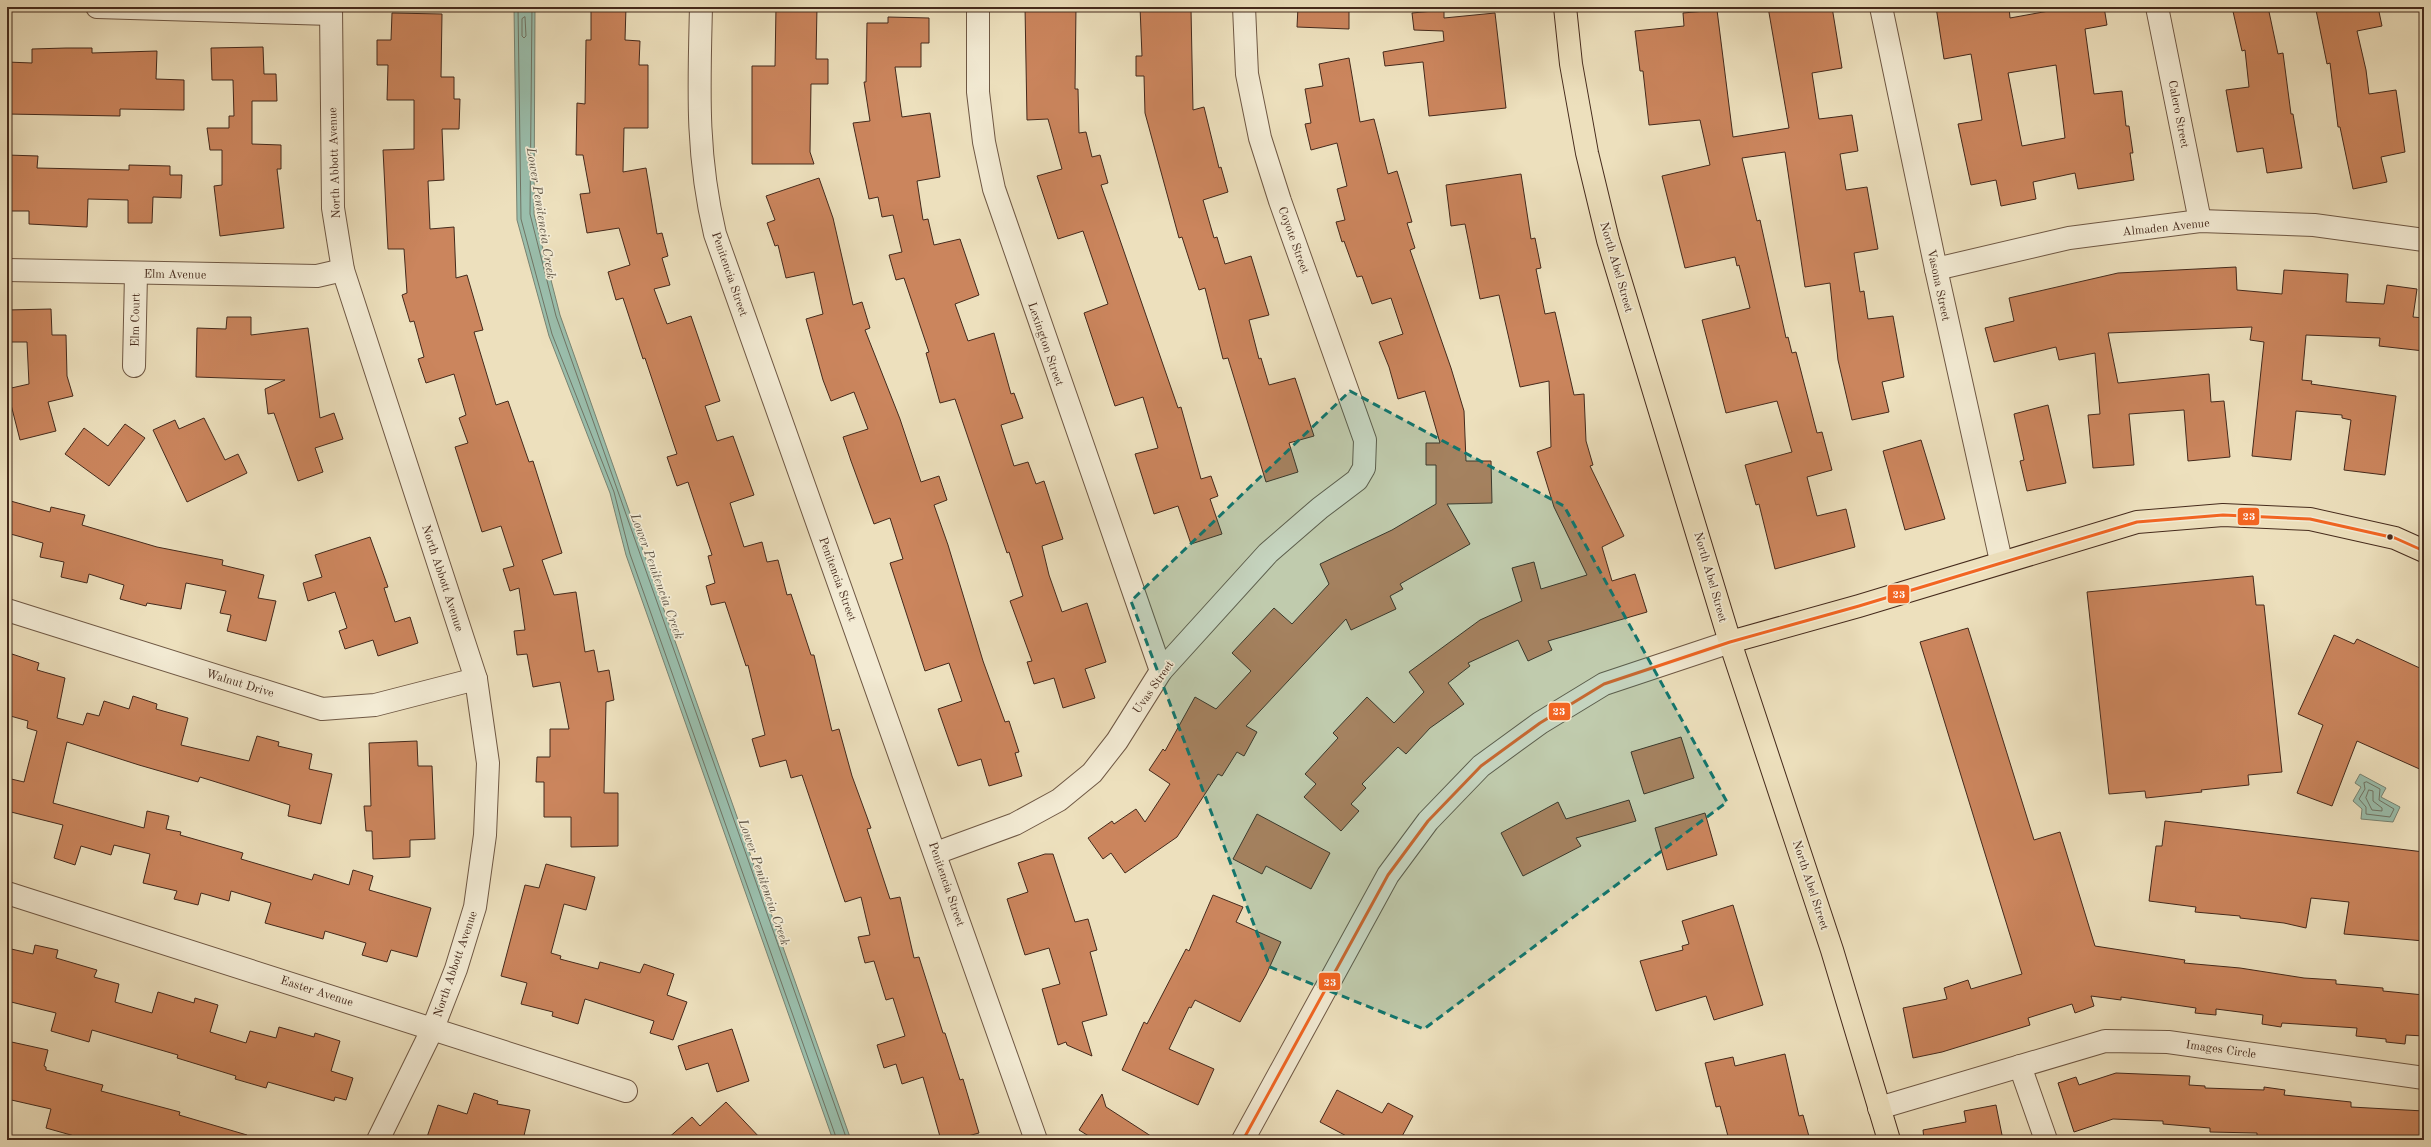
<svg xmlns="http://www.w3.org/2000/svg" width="2431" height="1147" font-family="'Old Standard TT',serif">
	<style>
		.water { fill: #9abeac; stroke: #788372 }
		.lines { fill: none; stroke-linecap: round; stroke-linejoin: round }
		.shore { stroke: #707464; stroke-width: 1 }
		.building { fill: #cb855d; stroke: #452a1c; fill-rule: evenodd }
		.minor-casing { stroke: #6f5844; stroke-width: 24 }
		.major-casing { stroke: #452a1c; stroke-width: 24 }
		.minor { stroke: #f3ebd4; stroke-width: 22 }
		.major { stroke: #ede0bd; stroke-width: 22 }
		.bus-1-casing { stroke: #f3ebd4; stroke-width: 6 }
		.bus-1 { stroke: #f26522; stroke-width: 3 }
		.marked { fill: #0f766e; fill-opacity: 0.2; stroke: #0f766e; stroke-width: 3; stroke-dasharray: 8 5; stroke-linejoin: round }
		.bus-dot { fill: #452a1c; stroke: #f3ebd4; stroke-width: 1.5 }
		.labels { text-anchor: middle; stroke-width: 3.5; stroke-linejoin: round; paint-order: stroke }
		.street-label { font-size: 12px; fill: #452a1c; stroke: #f3ebd4 }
		.water-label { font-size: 13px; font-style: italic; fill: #5a4f40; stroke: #f3ebd4 }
		.line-badge { stroke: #f3ebd4; stroke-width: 1.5 }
		.badge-label { font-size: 11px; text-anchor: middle; font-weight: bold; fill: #fff }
	</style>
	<rect width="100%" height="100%" fill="#ede0bd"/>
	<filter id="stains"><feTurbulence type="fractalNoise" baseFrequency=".005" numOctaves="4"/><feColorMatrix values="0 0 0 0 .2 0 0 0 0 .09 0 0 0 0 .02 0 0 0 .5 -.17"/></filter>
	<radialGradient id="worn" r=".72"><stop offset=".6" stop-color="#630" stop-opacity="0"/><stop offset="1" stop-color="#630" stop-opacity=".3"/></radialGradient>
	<g class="water">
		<polygon points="514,7 535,7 534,214 560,315 851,1140 833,1140 626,555 610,493 549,336 517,220"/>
		<polygon points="2360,774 2386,788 2381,797 2400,807 2393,822 2361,819 2362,809 2353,801 2361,787 2355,783"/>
	</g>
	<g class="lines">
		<g class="shore">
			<polyline points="518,7 521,219 552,334 614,492 630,554 837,1140"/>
			<polyline points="532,7 530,214 556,316 847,1140"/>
			<polygon points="525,17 526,36 524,38 522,36 522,19"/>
			<polygon points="2367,782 2380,789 2379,800 2394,809 2390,817 2366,814 2366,807 2359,799 2365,789 2364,783"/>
			<polygon points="2369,790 2373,791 2373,801 2382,808 2382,811 2372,810 2366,798"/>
		</g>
	</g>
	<g class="building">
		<polygon points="591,7 626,7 625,40 640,41 639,65 648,65 648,128 624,128 623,172 646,168 657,234 662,233 668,256 662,258 670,285 654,289 667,324 691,316 720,401 705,406 717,441 733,436 754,495 730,503 744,547 762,542 767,562 778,560 787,595 791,594 811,655 814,655 832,731 839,729 852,776 871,828 867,829 890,899 900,897 914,958 919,957 943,1033 945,1033 960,1080 963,1079 979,1133 953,1140 941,1140 923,1077 902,1084 896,1064 884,1068 877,1045 905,1036 893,998 886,1000 874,961 865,963 858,937 870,935 861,897 845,902 802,775 791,778 786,760 760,767 752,739 765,735 748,665 746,666 725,602 711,605 706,586 715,583 708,556 712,555 688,482 677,486 667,457 677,454 645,358 643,359 623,298 616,300 608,272 630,265 619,228 587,233 580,194 590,193 583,155 576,155 577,103 585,104 586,40 591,40"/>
		<polygon points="776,7 817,7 816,59 828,59 828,84 811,84 810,152 814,164 752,164 752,66 775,66"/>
		<polygon points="1025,7 1076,7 1075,89 1078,89 1079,133 1086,132 1092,157 1100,155 1108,183 1101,185 1178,408 1181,407 1201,479 1211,476 1218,496 1210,499 1222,534 1191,544 1178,506 1154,514 1135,454 1158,448 1143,397 1115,406 1084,313 1108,304 1083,231 1058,239 1037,176 1062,169 1048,119 1027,120"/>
		<polygon points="1140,7 1191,9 1193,110 1204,107 1219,168 1221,167 1228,192 1203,200 1214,238 1217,237 1225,264 1251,256 1269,315 1249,320 1259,359 1261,358 1269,385 1295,378 1314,436 1289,443 1298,472 1266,482 1228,358 1223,359 1205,288 1199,290 1182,237 1179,238 1145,113 1144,76 1136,76 1136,56 1142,56"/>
		<polygon points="1298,7 1349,7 1349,29 1297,27"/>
		<polygon points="1768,7 1832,7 1842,68 1812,73 1819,119 1852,115 1858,151 1840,154 1846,190 1867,187 1878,249 1854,253 1860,292 1864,291 1868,319 1893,316 1904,377 1882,382 1889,412 1852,420 1838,360 1830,283 1805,287 1785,152 1742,158 1757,221 1760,220 1786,338 1788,337 1792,353 1796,352 1817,433 1822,432 1832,470 1807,477 1817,516 1846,509 1855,547 1775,569 1759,504 1756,505 1745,465 1792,452 1777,401 1726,413 1702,320 1750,308 1739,265 1737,266 1735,257 1685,268 1662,176 1710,165 1700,120 1649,125 1643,71 1640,71 1635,31 1684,26 1683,13 1717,10 1733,137 1789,128"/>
		<path d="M1936,7H2009L2010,18L2071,7H2104L2107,25L2085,29L2094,94L2122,91L2126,126H2129L2133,153H2130L2134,180L2078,189L2075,173L2033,182L2036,199L2001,206L1996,180L1971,185L1958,124L1982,120L1971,54L1944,59ZM2056,65L2065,138L2022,146L2008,73Z"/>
		<polygon points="2232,7 2268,7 2278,54 2283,53 2291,114 2293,114 2302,168 2267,173 2263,148 2237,152 2226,90 2249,87 2245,50 2242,51"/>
		<polygon points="2329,7 2378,7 2382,26 2357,31 2366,70 2369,94 2396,90 2405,152 2381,157 2387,182 2353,189 2340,127 2338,127 2330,63 2327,64 2316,10"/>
		<polygon points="1444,10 1444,18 1495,13 1506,108 1429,116 1423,62 1385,66 1383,52 1444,41 1443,31 1414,30 1412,13"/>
		<polygon points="392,13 442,14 441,77 454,77 454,99 460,99 459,129 442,129 444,180 428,181 430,229 454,227 456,278 467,275 483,330 474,332 496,405 508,401 529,462 533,461 562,553 542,560 554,595 576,592 585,652 594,650 598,672 609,670 614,700 606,702 604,793 618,793 618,846 571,847 571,817 544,817 544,782 536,782 537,757 550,757 550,729 569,729 560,682 533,687 527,654 517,655 514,631 525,630 519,588 510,591 503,569 514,566 501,526 482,532 455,447 468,443 459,418 466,415 454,374 426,383 418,359 424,357 414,321 410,322 402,295 407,293 404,249 388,249 383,150 414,149 414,100 387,100 388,65 377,65 377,40 391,40"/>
		<polygon points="888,17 929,18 929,43 921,43 921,67 895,67 902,117 930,113 940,177 917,181 923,220 928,219 934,245 960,239 979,295 955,304 968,341 994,333 1011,394 1014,393 1023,418 1001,425 1014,466 1028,462 1036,484 1044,481 1063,539 1042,546 1049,575 1062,612 1087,603 1106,662 1085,669 1095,698 1063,708 1054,678 1034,684 1027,662 1032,661 1010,601 1023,596 1009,552 1007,553 955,399 940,403 926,353 929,352 904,278 896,280 889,255 902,252 893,215 882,217 878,197 869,199 853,123 870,121 864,82 866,82 867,23 888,23"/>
		<polygon points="263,47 264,74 276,74 277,101 252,101 252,144 281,145 281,169 277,169 284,228 220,236 214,186 222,185 222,150 210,150 207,128 229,128 229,116 234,116 233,80 212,80 211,48"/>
		<polygon points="66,48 92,48 92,53 157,51 156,79 184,80 184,110 120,109 120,116 7,114 7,62 32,63 32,49"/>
		<polygon points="1349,58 1360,122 1374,119 1388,174 1397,171 1412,222 1407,223 1415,248 1410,250 1451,368 1464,411 1466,461 1491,461 1492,503 1447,504 1470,544 1400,584 1403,589 1390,596 1396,609 1351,630 1346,619 1246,726 1257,732 1244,756 1237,752 1222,776 1218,774 1177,837 1125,873 1111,853 1103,859 1088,838 1112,821 1114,824 1136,809 1145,822 1170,784 1149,770 1163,749 1165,751 1195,697 1216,709 1251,671 1232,653 1274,608 1292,624 1329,584 1320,564 1392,530 1436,504 1436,465 1426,465 1426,443 1440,443 1425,391 1398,399 1389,367 1379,342 1403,334 1391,298 1372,304 1362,276 1357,277 1344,241 1342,242 1336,222 1345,220 1337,189 1347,186 1337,143 1311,150 1305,124 1311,123 1305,89 1323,86 1319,64"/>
		<polygon points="7,155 38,156 37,168 129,170 129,165 170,166 170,175 182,175 181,198 153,197 152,223 128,223 128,200 88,199 87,227 29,224 29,211 7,211"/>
		<polygon points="1521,174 1531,239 1535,238 1541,268 1536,269 1545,314 1555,312 1574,395 1584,394 1586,441 1593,465 1590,466 1624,536 1602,547 1612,581 1635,574 1647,612 1548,641 1552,650 1528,661 1518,640 1468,663 1470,666 1448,683 1464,704 1430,728 1406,754 1398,747 1362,784 1366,788 1351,804 1359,811 1341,831 1304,797 1316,784 1305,774 1338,738 1333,733 1367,697 1394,723 1424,692 1409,672 1480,620 1522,601 1512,568 1534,562 1541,589 1587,575 1554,507 1537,452 1551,447 1549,381 1520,387 1499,295 1480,299 1465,224 1451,226 1446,185"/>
		<polygon points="819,178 833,218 853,305 862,302 870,328 865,330 900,419 921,482 939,476 947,500 934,505 948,545 983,661 1005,722 1009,721 1019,752 1015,753 1022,776 989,786 981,759 958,766 938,709 962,701 949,663 925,671 890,563 903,559 890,518 874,524 851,461 843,437 868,429 854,392 831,401 823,380 806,319 823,314 814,272 786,278 778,245 775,246 767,223 775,220 766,196"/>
		<polygon points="2236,267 2237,290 2282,294 2284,270 2348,274 2346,302 2384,304 2387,285 2417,289 2413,317 2424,318 2424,351 2379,346 2380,338 2306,335 2302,380 2312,381 2311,384 2396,396 2385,475 2344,470 2351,420 2342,418 2342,415 2296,411 2291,460 2252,456 2264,342 2250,340 2252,327 2108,333 2118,383 2209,374 2211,402 2224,401 2230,457 2188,461 2184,410 2129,414 2134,465 2093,468 2088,415 2100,414 2095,353 2059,360 2056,347 1994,362 1985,328 2014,321 2009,298 2118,273"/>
		<polygon points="51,309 52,335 66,335 67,376 73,396 48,402 56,431 20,440 7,389 29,384 27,342 7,342 7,310"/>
		<polygon points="227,317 251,317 251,335 308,328 320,418 334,413 343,439 315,448 323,472 298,481 274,413 268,414 265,389 285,380 196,377 197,328 226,329"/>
		<polygon points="2048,405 2066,483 2027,491 2020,461 2024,460 2014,414"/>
		<polygon points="204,418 225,460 238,454 247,473 187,502 153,430 175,420 179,429"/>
		<polygon points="125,424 145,438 109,486 65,454 84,428 108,446"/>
		<polygon points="1921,440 1945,519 1905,530 1883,451"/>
		<polygon points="7,500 50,512 51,507 85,515 82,525 157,547 223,560 222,565 264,575 258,598 276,601 266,641 227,631 231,615 220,613 226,591 186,583 181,609 147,603 146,606 120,599 124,585 89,574 87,583 61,577 64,562 40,557 43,543 7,533"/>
		<polygon points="370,537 388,587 384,588 395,622 410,617 418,643 378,656 373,640 345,649 339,631 347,628 335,592 308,601 303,583 322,577 315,555"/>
		<polygon points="2253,576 2256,605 2264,605 2282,772 2248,775 2249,785 2201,790 2202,792 2146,798 2145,791 2109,794 2087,592"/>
		<polygon points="1968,628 2034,840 2060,832 2095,946 2185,960 2184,963 2240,968 2304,978 2336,980 2336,984 2383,988 2383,991 2424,995 2424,1036 2406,1035 2405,1044 2386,1042 2386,1039 2356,1036 2357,1028 2282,1023 2281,1027 2262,1024 2263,1015 2216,1009 2216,1015 2195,1013 2196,1008 2121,997 2121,1000 2091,996 2094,1006 2075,1013 2072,1004 2028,1018 2030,1025 1942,1052 1913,1058 1903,1008 1947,999 1944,988 1968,980 1971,989 2022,974 1920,642"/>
		<polygon points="2334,635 2354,644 2357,639 2424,670 2424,771 2357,741 2332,806 2297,793 2323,725 2298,714"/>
		<polygon points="12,654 39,663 37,670 65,678 57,718 83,725 87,713 99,716 104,701 129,709 133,696 157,704 156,709 188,718 181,745 249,761 257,736 279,742 278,746 312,754 309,769 332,774 321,824 288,816 290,805 200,777 198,782 139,765 67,742 53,803 144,828 147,811 169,816 166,829 181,832 180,835 243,853 241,859 312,880 314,874 349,885 353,870 373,876 369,890 431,908 417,957 391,950 387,962 362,955 366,943 325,931 323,939 265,923 271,903 231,891 229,901 201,893 198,905 174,899 177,891 143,883 150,854 114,845 111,855 81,846 75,865 54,858 63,825 7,811 7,778 24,782 37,731 27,728 28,721 7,715 7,670"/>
		<polygon points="1681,737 1694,778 1644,794 1631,752"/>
		<polygon points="417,741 418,766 432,766 435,839 410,840 410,857 373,859 372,831 366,831 364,806 371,806 369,743"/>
		<polygon points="1629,800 1636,821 1576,838 1581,846 1523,876 1501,833 1558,802 1566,819"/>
		<polygon points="1705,813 1717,855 1667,870 1655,828"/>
		<polygon points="1257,814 1330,853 1311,889 1266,866 1262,874 1233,859"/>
		<polygon points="2165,821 2424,852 2424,941 2344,934 2349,902 2311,898 2306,928 2284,923 2240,918 2240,916 2195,912 2196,907 2149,901 2156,846 2162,846"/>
		<polygon points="1045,854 1053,854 1075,922 1088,919 1097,950 1090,952 1107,1015 1082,1022 1092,1056 1067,1045 1066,1042 1058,1045 1042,989 1060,984 1049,948 1025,955 1007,899 1028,892 1018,863"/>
		<polygon points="546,864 595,877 586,910 564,904 551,953 561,956 560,959 598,969 600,962 640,973 644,964 674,974 667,995 687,1002 673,1040 650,1033 654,1021 585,999 578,1024 552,1016 553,1012 521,1004 527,983 501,976 525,885 539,888"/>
		<polygon points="1213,895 1243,907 1236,922 1281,942 1266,975 1240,1022 1195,1000 1191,1008 1189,1007 1169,1049 1214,1069 1198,1105 1122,1070 1144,1022 1147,1024 1186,949 1189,951"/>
		<polygon points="1733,905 1763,1005 1714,1020 1706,996 1656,1011 1640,961 1683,950 1682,946 1689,944 1682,921"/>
		<polygon points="35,945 58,950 56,958 97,970 94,977 119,984 115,1002 152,1013 158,992 194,1003 195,998 218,1005 210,1032 246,1043 250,1031 276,1038 279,1027 314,1037 315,1033 340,1041 331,1071 353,1078 346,1100 335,1097 334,1101 268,1082 266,1088 235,1079 236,1076 177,1058 178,1055 92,1030 89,1042 51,1031 56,1013 7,1001 7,948 33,954"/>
		<polygon points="732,1029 749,1081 717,1092 708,1063 686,1070 678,1046"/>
		<polygon points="7,1041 48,1050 44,1066 46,1067 46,1070 103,1085 101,1091 180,1112 179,1115 247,1135 246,1140 77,1140 78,1137 46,1128 51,1109 7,1099"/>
		<polygon points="1785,1054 1799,1116 1803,1115 1810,1140 1729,1140 1720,1106 1716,1107 1705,1063 1733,1057 1735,1066"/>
		<polygon points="2116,1073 2190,1076 2189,1085 2205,1086 2205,1088 2264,1090 2264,1087 2285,1090 2284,1095 2351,1102 2351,1107 2424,1111 2424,1140 2283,1140 2257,1136 2257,1133 2210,1132 2210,1128 2163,1124 2163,1121 2113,1119 2074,1132 2058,1083 2076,1077 2079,1085"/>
		<polygon points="1337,1090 1382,1113 1388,1103 1413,1116 1400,1140 1354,1140 1320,1122"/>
		<polygon points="474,1093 498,1101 497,1104 530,1110 523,1140 426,1140 438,1105 467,1114"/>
		<polygon points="1102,1094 1106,1107 1157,1140 1095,1140 1079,1130"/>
		<polygon points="726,1102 762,1140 666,1140 692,1117 700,1126"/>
		<polygon points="1996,1105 2003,1140 1924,1140 1923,1130 1966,1122 1964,1111"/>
	</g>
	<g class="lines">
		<g class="minor-casing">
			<g id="minor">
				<polyline points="97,7 331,14"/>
				<polyline points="331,7 333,208 343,270 476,679 488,763 485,835 475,907 456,969 433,1028 378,1140"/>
				<path d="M701,7C699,88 696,154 715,234L1036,1140"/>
				<polyline points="978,7 978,92 984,142 994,189 1161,671"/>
				<polyline points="1881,7 1936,269 2001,561"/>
				<polyline points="2157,7 2200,221"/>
				<polyline points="1936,269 2069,238 2200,221 2314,225 2424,240"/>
				<polyline points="7,270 317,276 343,270"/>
				<polyline points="134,366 136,274"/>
				<polyline points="7,610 322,709 375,705 476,679"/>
				<polyline points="936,853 1015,824 1059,800 1092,773 1117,741 1161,671 1268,553 1320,508 1357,480 1364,468 1365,440 1280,201 1260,138 1247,74 1244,7"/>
				<polyline points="7,893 626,1091"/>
				<polyline points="2020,1066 2046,1140"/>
				<polyline points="1879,1108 2105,1041 2168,1042 2424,1078"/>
				<polyline points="1243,1140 1388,875 1428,821 1481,766 1540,723 1604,684 1730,642"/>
			</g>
		</g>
		<g class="major-casing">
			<g id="major">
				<polyline points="1565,7 1571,64 1587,153 1608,240 1730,642 1832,950 1889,1140"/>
				<polyline points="1730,642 1859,606 2137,522 2223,515 2310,519 2395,538 2424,551"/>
			</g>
		</g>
		<use href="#minor" class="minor"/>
		<use href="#major" class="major"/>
		<g class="bus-1-casing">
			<polyline id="bus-1" points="1243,1140 1388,875 1428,821 1481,766 1540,723 1604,684 1730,642 1859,606 2137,522 2223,515 2310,519 2395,538 2424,551"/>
		</g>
		<use href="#bus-1" class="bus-1"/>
	</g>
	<path class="marked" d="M1350,391L1564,506L1727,802L1424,1029L1270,967L1131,601Z"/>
	<circle class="bus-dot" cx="2390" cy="537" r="3.5"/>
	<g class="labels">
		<g class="street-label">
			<text transform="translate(2179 114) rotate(79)" y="4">Calero Street</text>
			<text transform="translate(334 163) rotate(-92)" y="4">North Abbott Avenue</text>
			<text transform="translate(2166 227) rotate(-6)" y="4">Almaden Avenue</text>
			<text transform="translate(1294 240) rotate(70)" y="4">Coyote Street</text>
			<text transform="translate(1617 267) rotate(74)" y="4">North Abel Street</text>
			<text transform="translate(175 274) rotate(1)" y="4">Elm Avenue</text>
			<text transform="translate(730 274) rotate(71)" y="4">Penitencia Street</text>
			<text transform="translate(1939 285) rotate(78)" y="4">Vasona Street</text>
			<text transform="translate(135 320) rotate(-89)" y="4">Elm Court</text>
			<text transform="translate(1046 344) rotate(71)" y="4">Lexington Street</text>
			<text transform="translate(1711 577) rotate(74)" y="4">North Abel Street</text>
			<text transform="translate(443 578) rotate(72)" y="4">North Abbott Avenue</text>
			<text transform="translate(838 579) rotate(70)" y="4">Penitencia Street</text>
			<text transform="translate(240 683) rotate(17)" y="4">Walnut Drive</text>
			<text transform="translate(1153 687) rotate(-55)" y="4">Uvas Street</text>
			<text transform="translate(947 884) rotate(71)" y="4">Penitencia Street</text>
			<text transform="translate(1811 885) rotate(72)" y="4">North Abel Street</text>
			<text transform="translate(455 964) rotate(-71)" y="4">North Abbott Avenue</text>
			<text transform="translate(317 991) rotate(18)" y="4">Easter Avenue</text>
			<text transform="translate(2221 1049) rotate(8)" y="4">Images Circle</text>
		</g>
		<g class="water-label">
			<text transform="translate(542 213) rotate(81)" y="5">Lower Penitencia Creek</text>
			<text transform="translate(658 576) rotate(70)" y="5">Lower Penitencia Creek</text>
			<text transform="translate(765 882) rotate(71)" y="5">Lower Penitencia Creek</text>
		</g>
	</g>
	<g class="line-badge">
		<rect x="2237" y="507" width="23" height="19" rx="4" fill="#f26522"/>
		<rect x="1887" y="584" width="23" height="20" rx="4" fill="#f26522"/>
		<rect x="1548" y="702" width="23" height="19" rx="4" fill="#f26522"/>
		<rect x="1318" y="972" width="23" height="19" rx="4" fill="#f26522"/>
	</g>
	<g class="badge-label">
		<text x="2249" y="520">23</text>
		<text x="1899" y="598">23</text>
		<text x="1559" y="715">23</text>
		<text x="1330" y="986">23</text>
	</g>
	<rect width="2431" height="1147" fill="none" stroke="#ede0bd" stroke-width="24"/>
	<rect x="8" y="8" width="2415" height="1131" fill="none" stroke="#452a1c" stroke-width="2"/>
	<rect x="12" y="12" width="2407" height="1123" fill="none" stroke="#452a1c"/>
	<rect width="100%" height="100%" filter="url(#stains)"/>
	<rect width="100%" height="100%" fill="url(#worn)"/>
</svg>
